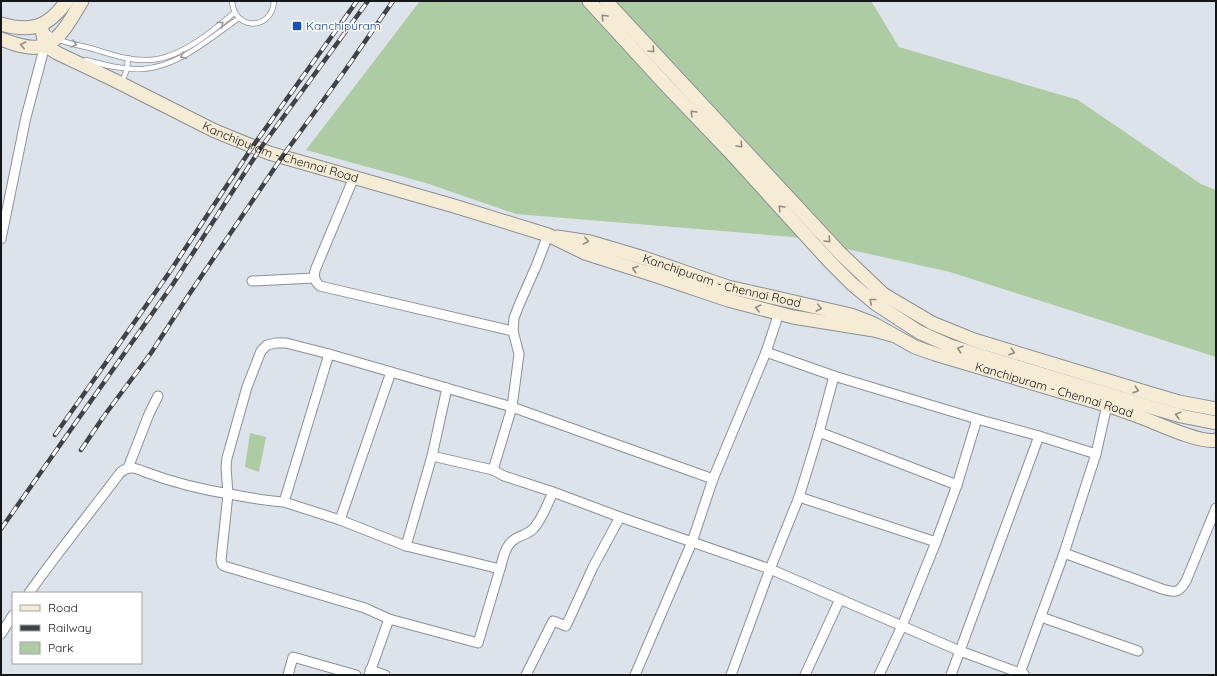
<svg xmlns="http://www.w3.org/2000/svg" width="1217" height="676" font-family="Quicksand,sans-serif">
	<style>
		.green { fill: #adcca3 }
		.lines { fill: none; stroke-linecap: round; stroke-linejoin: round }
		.service-casing { stroke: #898f96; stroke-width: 6 }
		.minor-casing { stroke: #898f96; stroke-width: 11 }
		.secondary-casing { stroke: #898f96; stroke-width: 15 }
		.service { stroke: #fff; stroke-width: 4.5 }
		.minor { stroke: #fff; stroke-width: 9 }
		.secondary { stroke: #f6ecd5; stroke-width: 13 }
		.rail-casing { stroke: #3f4246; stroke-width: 4.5 }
		.rail { stroke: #fff; stroke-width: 3; stroke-dasharray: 9; stroke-linecap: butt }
		.oneway { stroke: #918c81 }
		.oneway2 { stroke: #969798 }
		.transit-dot { fill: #1a4fb4; stroke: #fff; stroke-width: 1.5 }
		.labels { text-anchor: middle; stroke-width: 3; stroke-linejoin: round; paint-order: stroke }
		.transit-label { font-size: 12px; fill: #164399; stroke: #fff; text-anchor: start }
		.street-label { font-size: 12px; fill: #15171a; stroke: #fff }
	</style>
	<rect width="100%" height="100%" fill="#dde3ea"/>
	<g class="green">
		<polygon points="420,1 871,1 899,47 1078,100 1201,184 1216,190 1216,357 950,272 793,237 516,214 426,183 306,150"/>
		<polygon points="250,433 266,437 259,472 245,467"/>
	</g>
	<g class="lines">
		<g class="service-casing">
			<g id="service">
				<path d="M232,1C234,31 272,31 274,1"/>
				<path d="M45,30C56,42 74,44 90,48C108,53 128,61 147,60C178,60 212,32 235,12"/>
				<path d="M86,60C104,65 123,70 143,69C180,66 210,38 239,18"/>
				<polyline points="122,82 127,69 128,58"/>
			</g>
		</g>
		<g class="minor-casing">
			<g id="minor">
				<path d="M354,177L316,268C313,275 314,281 320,286L513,331"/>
				<polyline points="548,235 537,264 519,305 514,318 513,331 519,354 512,407 493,470 504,476 553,492 620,517 770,569 960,651 1020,673 1019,675"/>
				<polyline points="1,239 26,117 45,45"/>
				<polyline points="252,281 314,278"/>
				<polyline points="766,352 834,376 977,419 1039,436 1096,454"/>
				<polyline points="329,354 286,343 276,343 267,345 261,351 247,387 227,458 226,467 228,494 221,560 222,564 224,566 365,608 389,619"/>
				<polyline points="819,432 957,485"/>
				<polyline points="432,456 493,470"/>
				<polyline points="128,468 149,414 158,396"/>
				<polyline points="799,497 936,542"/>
				<polyline points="340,520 391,372"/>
				<polyline points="406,546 432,456 447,388"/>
				<path d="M1064,553L1162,589C1175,593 1179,593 1186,581L1216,508"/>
				<path d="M500,569C503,559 505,545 515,539C521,535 529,534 534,528C542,519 548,503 553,492"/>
				<path d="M29,593C58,552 90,513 120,473C128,465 136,468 145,472C174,483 204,490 235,495C251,498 267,501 284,502"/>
				<polyline points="1041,617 1138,651"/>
				<polyline points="1,634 13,615"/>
				<polyline points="370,670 385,675"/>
				<polyline points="1024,674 1020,673 1064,553 1096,454 1107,405"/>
				<polyline points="288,675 293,657 356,675"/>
				<polyline points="369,675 389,619 478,643 500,569 406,546 340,520 284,502 329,354 512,407 713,479"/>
				<polyline points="526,675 553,621 566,626 593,567 620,517"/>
				<polyline points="635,675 692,542 713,479 766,352 779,313"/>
				<polyline points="731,675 770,569 799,497 819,432 834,376"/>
				<polyline points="805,675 840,599"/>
				<polyline points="879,675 902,626 936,542 957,485 977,419"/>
				<polyline points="951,675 1039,436"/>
			</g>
		</g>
		<g class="secondary-casing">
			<g id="secondary">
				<polyline points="589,1 665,84 729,151 830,262 852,284 876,304 919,332 950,346 988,358 1137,403 1181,416 1216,423"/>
				<polyline points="606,1 840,253 883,294 932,323 974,340 1145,392 1179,402 1216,409"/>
				<path d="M1,24C32,33 48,27 67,1"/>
				<path id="s1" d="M41,25L45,45L57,53L114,80L215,131L269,153L454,206L548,235L585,253L657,276L728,300L793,317L874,330L892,335"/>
				<path d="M1,39C12,43 26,49 38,47C60,44 71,18 82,1"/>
				<path id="s2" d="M557,237L590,242L644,258L728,287L851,315L872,323L915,347L935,354L1103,404C1116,408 1130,413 1143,418C1159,424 1201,444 1216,440"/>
			</g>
		</g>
		<use href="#service" class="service"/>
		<use href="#minor" class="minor"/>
		<use href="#secondary" class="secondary"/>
		<g class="rail-casing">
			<g id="rail">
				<polyline points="55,435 169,273 253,146 357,1"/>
				<polyline points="81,450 104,416 151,353 188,296 282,157 346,69 393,1"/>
				<polyline points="1,529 173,284 260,149 368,1"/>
			</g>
		</g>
		<use href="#rail" class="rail"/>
	</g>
	<defs><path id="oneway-chevron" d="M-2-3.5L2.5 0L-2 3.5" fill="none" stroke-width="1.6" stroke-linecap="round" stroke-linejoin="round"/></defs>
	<g class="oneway">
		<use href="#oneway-chevron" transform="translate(604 17) rotate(-133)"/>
		<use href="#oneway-chevron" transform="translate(23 45) rotate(-167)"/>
		<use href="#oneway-chevron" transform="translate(652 50) rotate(46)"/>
		<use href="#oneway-chevron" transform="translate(693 113) rotate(-135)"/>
		<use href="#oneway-chevron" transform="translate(740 145) rotate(47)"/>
		<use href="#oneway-chevron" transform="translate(781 208) rotate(-133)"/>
		<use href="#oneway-chevron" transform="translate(828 240) rotate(47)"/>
		<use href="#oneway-chevron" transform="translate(586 241) rotate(14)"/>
		<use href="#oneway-chevron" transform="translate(635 269) rotate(-163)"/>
		<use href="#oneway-chevron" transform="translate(872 301) rotate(-141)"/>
		<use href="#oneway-chevron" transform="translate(758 308) rotate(-166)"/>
		<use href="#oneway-chevron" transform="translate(819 308) rotate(11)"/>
		<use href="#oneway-chevron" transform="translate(960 349) rotate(-162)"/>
		<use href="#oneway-chevron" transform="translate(1012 352) rotate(18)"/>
		<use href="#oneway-chevron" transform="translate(1136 390) rotate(17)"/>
		<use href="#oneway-chevron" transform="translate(1178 415) rotate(-165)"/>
	</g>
	<g class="oneway2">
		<use href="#oneway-chevron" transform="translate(221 24) rotate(-38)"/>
		<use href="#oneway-chevron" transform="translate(74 44) rotate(15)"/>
		<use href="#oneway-chevron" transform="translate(183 56) rotate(153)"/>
	</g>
	<rect class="transit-dot" x="292" y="21" width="10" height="10" rx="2"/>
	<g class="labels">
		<g class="transit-label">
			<text x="306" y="30">Kanchipuram</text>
		</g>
		<g class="street-label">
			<text dy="4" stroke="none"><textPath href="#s1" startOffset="280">Kanchipuram - Chennai Road</textPath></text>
			<text dy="4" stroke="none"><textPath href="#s2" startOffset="171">Kanchipuram - Chennai Road</textPath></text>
			<text dy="4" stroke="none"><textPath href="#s2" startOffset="522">Kanchipuram - Chennai Road</textPath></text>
		</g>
	</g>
	<rect width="1217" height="676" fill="none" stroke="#15171a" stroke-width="4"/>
	<rect x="12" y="592" width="130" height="72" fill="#ffffff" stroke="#a1a2a3"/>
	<rect x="20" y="605" width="20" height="6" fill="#f6ecd5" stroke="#a1a2a3"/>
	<text x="48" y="612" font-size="12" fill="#15171a">Road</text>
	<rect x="20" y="625" width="20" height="6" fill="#3f4246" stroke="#a1a2a3"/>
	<text x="48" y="632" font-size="12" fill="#15171a">Railway</text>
	<rect x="20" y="642" width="20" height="12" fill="#adcca3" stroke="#a1a2a3"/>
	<text x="48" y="652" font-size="12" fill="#15171a">Park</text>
</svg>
